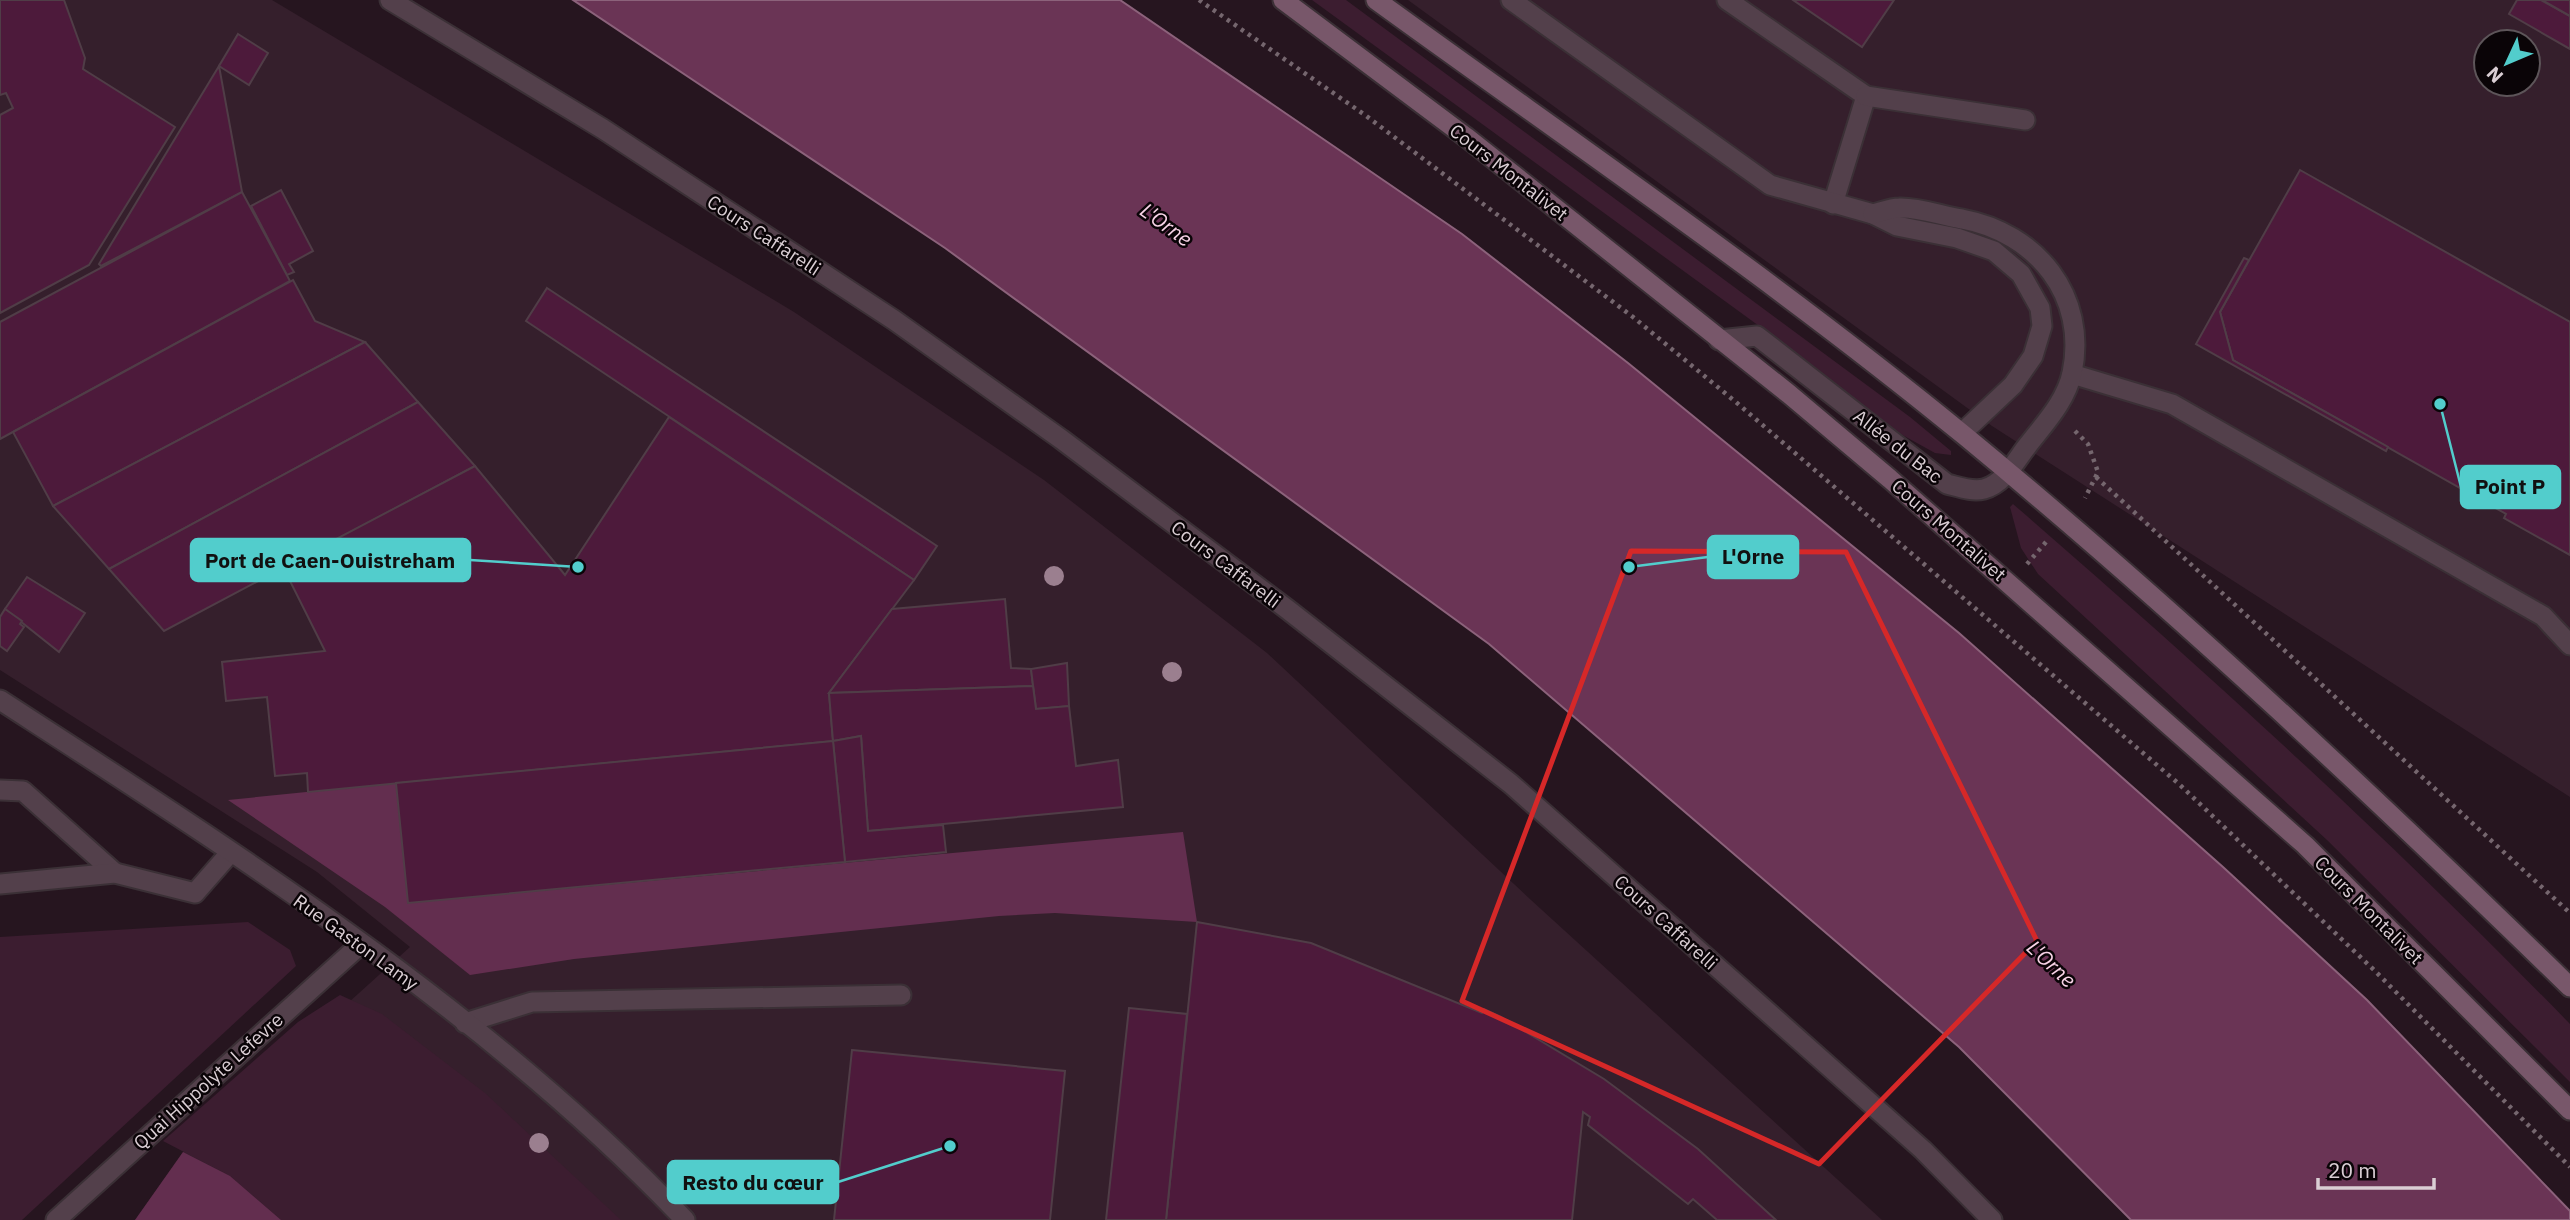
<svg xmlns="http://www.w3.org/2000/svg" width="2570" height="1220" font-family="'IBM Plex Sans',sans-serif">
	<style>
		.built { fill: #351f2c; fill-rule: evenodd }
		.green { fill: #3c1d30 }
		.forest { fill: #632e4f }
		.water { fill: #6a3455; stroke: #8c627b; stroke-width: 2 }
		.building { fill: #4d1a3b; stroke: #503d47; stroke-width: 2 }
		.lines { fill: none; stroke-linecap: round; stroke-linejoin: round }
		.service-casing { stroke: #3b3036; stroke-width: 23 }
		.minor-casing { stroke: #3b3036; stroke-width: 23 }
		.tertiary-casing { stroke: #3b3036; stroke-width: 23 }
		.secondary-casing { stroke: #3b3036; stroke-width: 23 }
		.path { stroke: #75666e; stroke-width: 4.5; stroke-dasharray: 3.5 5; stroke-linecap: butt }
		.service { stroke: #53404b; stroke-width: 19 }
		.minor { stroke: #53404b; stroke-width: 19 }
		.tertiary { stroke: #53404b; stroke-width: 19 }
		.secondary { stroke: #78576a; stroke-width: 19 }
		.tree { fill: #9b7f8f }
		.marked { fill: none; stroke: #d62828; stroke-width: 5; stroke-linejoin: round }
		.labels { text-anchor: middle; stroke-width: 5; stroke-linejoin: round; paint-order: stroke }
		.street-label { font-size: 19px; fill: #daced4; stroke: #0a0407 }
		.water-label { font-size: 21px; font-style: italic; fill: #f8d3e7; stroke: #0a0407 }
		.leader { fill: none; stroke: #52cdcc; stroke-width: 2.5 }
		.callout-dot { fill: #52cdcc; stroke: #0a0407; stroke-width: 2.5 }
		.callout { fill: #52cdcc; stroke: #52cdcc; stroke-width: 2.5 }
		.callout-label { font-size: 21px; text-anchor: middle; font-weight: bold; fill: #111 }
	</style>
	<rect width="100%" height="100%" fill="#26151f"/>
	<g class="built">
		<polygon points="0,0 272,0 794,312 1044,480 1267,653 1531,900 1882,1220 135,1220 183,1152 410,947 317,872 0,670"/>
		<path d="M1408,0H2570V797L1992,426ZM2486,42H2528V84H2486Z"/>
	</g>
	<g class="green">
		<polygon points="1312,0 1346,0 1910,417 1951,451 1951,455 1935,453 1897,432 1807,361"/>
		<path d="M2013,504C2205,670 2393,842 2570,1024V1082L2327,840L2038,574L2021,548L2010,507Z"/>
		<polygon points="248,922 290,950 296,966 22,1220 0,1220 0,937"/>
		<polygon points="340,995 382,1014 485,1093 621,1220 281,1220 230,1176 163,1141 298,1022"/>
	</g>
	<g class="forest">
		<polygon points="396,783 408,903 1183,832 1197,922 1055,913 999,916 574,959 470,975 385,907 228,800"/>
		<polygon points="183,1152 230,1176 281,1220 135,1220"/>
	</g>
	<polygon class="water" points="573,0 1120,0 1462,234 1628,363 1959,633 2223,867 2367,1000 2570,1211 2570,1220 2131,1220 1959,1047 1489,644 945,248"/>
	<g class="building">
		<polygon points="0,0 64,0 85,58 83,69 175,127 89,265 0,313 0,115 13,108 6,93 0,95"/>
		<polygon points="1793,0 1894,0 1862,47"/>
		<polygon points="2517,0 2541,0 2570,16 2570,49 2509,14"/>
		<polygon points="2542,0 2570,0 2570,16"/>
		<polygon points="238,34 268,53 249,85 219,66"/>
		<polygon points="219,66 242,192 101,266 99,264"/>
		<polygon points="2300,170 2570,322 2570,555 2504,518 2506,514 2233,360 2220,312"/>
		<polygon points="281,190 313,251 289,264 294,272 287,275 251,206"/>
		<polygon points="242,192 290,281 0,439 0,322"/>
		<polygon points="2244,258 2249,260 2220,312 2233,360 2388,447 2386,451 2196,344"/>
		<polygon points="293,280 315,321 365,342 53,506 13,432"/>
		<polygon points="547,288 937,546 914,580 526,321"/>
		<polygon points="365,342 418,402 109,569 53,506"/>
		<polygon points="418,402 475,466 164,631 109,569"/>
		<polygon points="669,417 914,580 829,693 833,741 308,792 307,773 275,776 267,697 226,701 222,662 325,651 283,567 475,466 565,575"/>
		<polygon points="27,577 85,613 59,652 5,609"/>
		<polygon points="1005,599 1011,668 1031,669 1033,686 829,693 892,609"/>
		<polygon points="5,609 22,621 20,624 24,627 7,651 0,646 0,617"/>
		<polygon points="1067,663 1069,706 1036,709 1031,669"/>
		<polygon points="1033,686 1036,709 1069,706 1076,766 1118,760 1123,807 868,831 861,736 833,741 829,693"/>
		<polygon points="861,736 868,831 943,825 946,852 845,862 833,741"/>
		<polygon points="833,741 845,862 408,903 396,783"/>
		<polygon points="1197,922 1311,943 1482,1013 1484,1009 1501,1017 1604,1079 1698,1149 1776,1220 1717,1220 1693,1199 1688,1204 1588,1125 1590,1117 1583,1112 1572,1220 1166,1220"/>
		<polygon points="1129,1008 1187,1014 1166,1220 1106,1220"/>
		<polygon points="852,1050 1065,1071 1050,1220 834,1220"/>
	</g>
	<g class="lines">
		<g class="service-casing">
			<g id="service">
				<polyline points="1727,0 1866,96 1833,204"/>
				<polyline points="1866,96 2025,120"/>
				<polyline points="2072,374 2172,404 2543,616 2570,645"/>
				<polyline points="0,790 23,791 115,873"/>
				<polyline points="0,884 115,873 195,893 230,853"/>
				<polyline points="465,1023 532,1002 901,995"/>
			</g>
		</g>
		<g class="minor-casing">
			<g id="minor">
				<polyline points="1511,0 1770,185 1873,214 1897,226 1957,238 1994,251 2021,274 2040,308 2042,326 2033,356 2013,385 1962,433"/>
				<path d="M1719,340L1757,336L1947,484C1959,487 1972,492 1984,489C2004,484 2016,460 2028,445C2045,423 2066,401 2072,373C2088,296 2037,233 1962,219C1942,216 1919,207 1899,208C1891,208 1881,212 1873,214"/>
				<path d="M0,700C239,855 487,1012 685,1220"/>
				<polyline points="56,1220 361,944"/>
			</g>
		</g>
		<g class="tertiary-casing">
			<polyline id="tertiary" points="390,0 603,129 894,320 1061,439 1287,609 1511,784 1923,1150 1992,1220"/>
		</g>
		<g class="secondary-casing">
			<g id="secondary">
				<polyline points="1283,0 1466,137 1789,394 1890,479 2305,845 2570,1110"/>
				<path d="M1376,0C1573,143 1776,281 1965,436C2175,609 2375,797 2570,987"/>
			</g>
		</g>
		<g class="path">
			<polyline points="1199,0 1365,115 1633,317 1737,403 2179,784 2374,970 2570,1167"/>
			<polyline points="2075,431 2088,444 2098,472 2085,498"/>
			<polyline points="2096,477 2570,913"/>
			<polyline points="2027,564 2046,542"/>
		</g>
		<use href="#service" class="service"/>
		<use href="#minor" class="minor"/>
		<use href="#tertiary" class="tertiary"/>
		<use href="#secondary" class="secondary"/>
	</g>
	<g class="tree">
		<circle cx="1054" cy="576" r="10"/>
		<circle cx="1172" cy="672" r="10"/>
		<circle cx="539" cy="1143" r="10"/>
	</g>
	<path class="marked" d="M1631,551L1846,552L2037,941L1819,1164L1462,1001Z"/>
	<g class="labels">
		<g class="street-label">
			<text transform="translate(1509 172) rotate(38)" y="7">Cours Montalivet</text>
			<text transform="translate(764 235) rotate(33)" y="7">Cours Caffarelli</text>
			<text transform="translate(1898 446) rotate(38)" y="7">Allée du Bac</text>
			<text transform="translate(1949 530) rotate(41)" y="7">Cours Montalivet</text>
			<text transform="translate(1226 564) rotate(37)" y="7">Cours Caffarelli</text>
			<text transform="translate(2369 910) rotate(45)" y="7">Cours Montalivet</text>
			<text transform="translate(1666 922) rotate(42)" y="7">Cours Caffarelli</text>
			<text transform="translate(356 942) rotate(36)" y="7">Rue Gaston Lamy</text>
			<text transform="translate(208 1081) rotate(-42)" y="7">Quai Hippolyte Lefevre</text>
		</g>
		<g class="water-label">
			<text transform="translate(1166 225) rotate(36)" y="7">L'Orne</text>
			<text transform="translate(2051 964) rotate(43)" y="7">L'Orne</text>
		</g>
	</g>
	<path class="leader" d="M2440 404L2461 487M1629 567L1708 557M578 567L470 560M950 1146L838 1182"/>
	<g class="callout-dot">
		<circle cx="2440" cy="404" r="7"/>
		<circle cx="1629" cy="567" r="7"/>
		<circle cx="578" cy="567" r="7"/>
		<circle cx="950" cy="1146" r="7"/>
	</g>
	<g class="callout">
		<rect x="2461" y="466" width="99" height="42" rx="7"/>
		<rect x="1708" y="536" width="90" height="42" rx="7"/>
		<rect x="191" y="539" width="279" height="42" rx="7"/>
		<rect x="668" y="1161" width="170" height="42" rx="7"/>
	</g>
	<g class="callout-label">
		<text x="2510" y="494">Point P</text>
		<text x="1753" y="564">L'Orne</text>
		<text x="330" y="568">Port de Caen-Ouistreham</text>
		<text x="753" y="1190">Resto du cœur</text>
	</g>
	<g transform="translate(2507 63) rotate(226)"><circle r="33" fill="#0a0407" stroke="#5d5559" stroke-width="2"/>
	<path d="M0-5L12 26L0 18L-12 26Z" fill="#52cdcc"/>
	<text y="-10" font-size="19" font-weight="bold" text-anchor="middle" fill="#daced4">N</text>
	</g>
	<path d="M2318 1178v10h116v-10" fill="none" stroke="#daced4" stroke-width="3.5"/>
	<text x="2328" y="1178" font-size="21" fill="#daced4" stroke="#0a0407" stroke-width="5" paint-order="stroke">20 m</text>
</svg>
